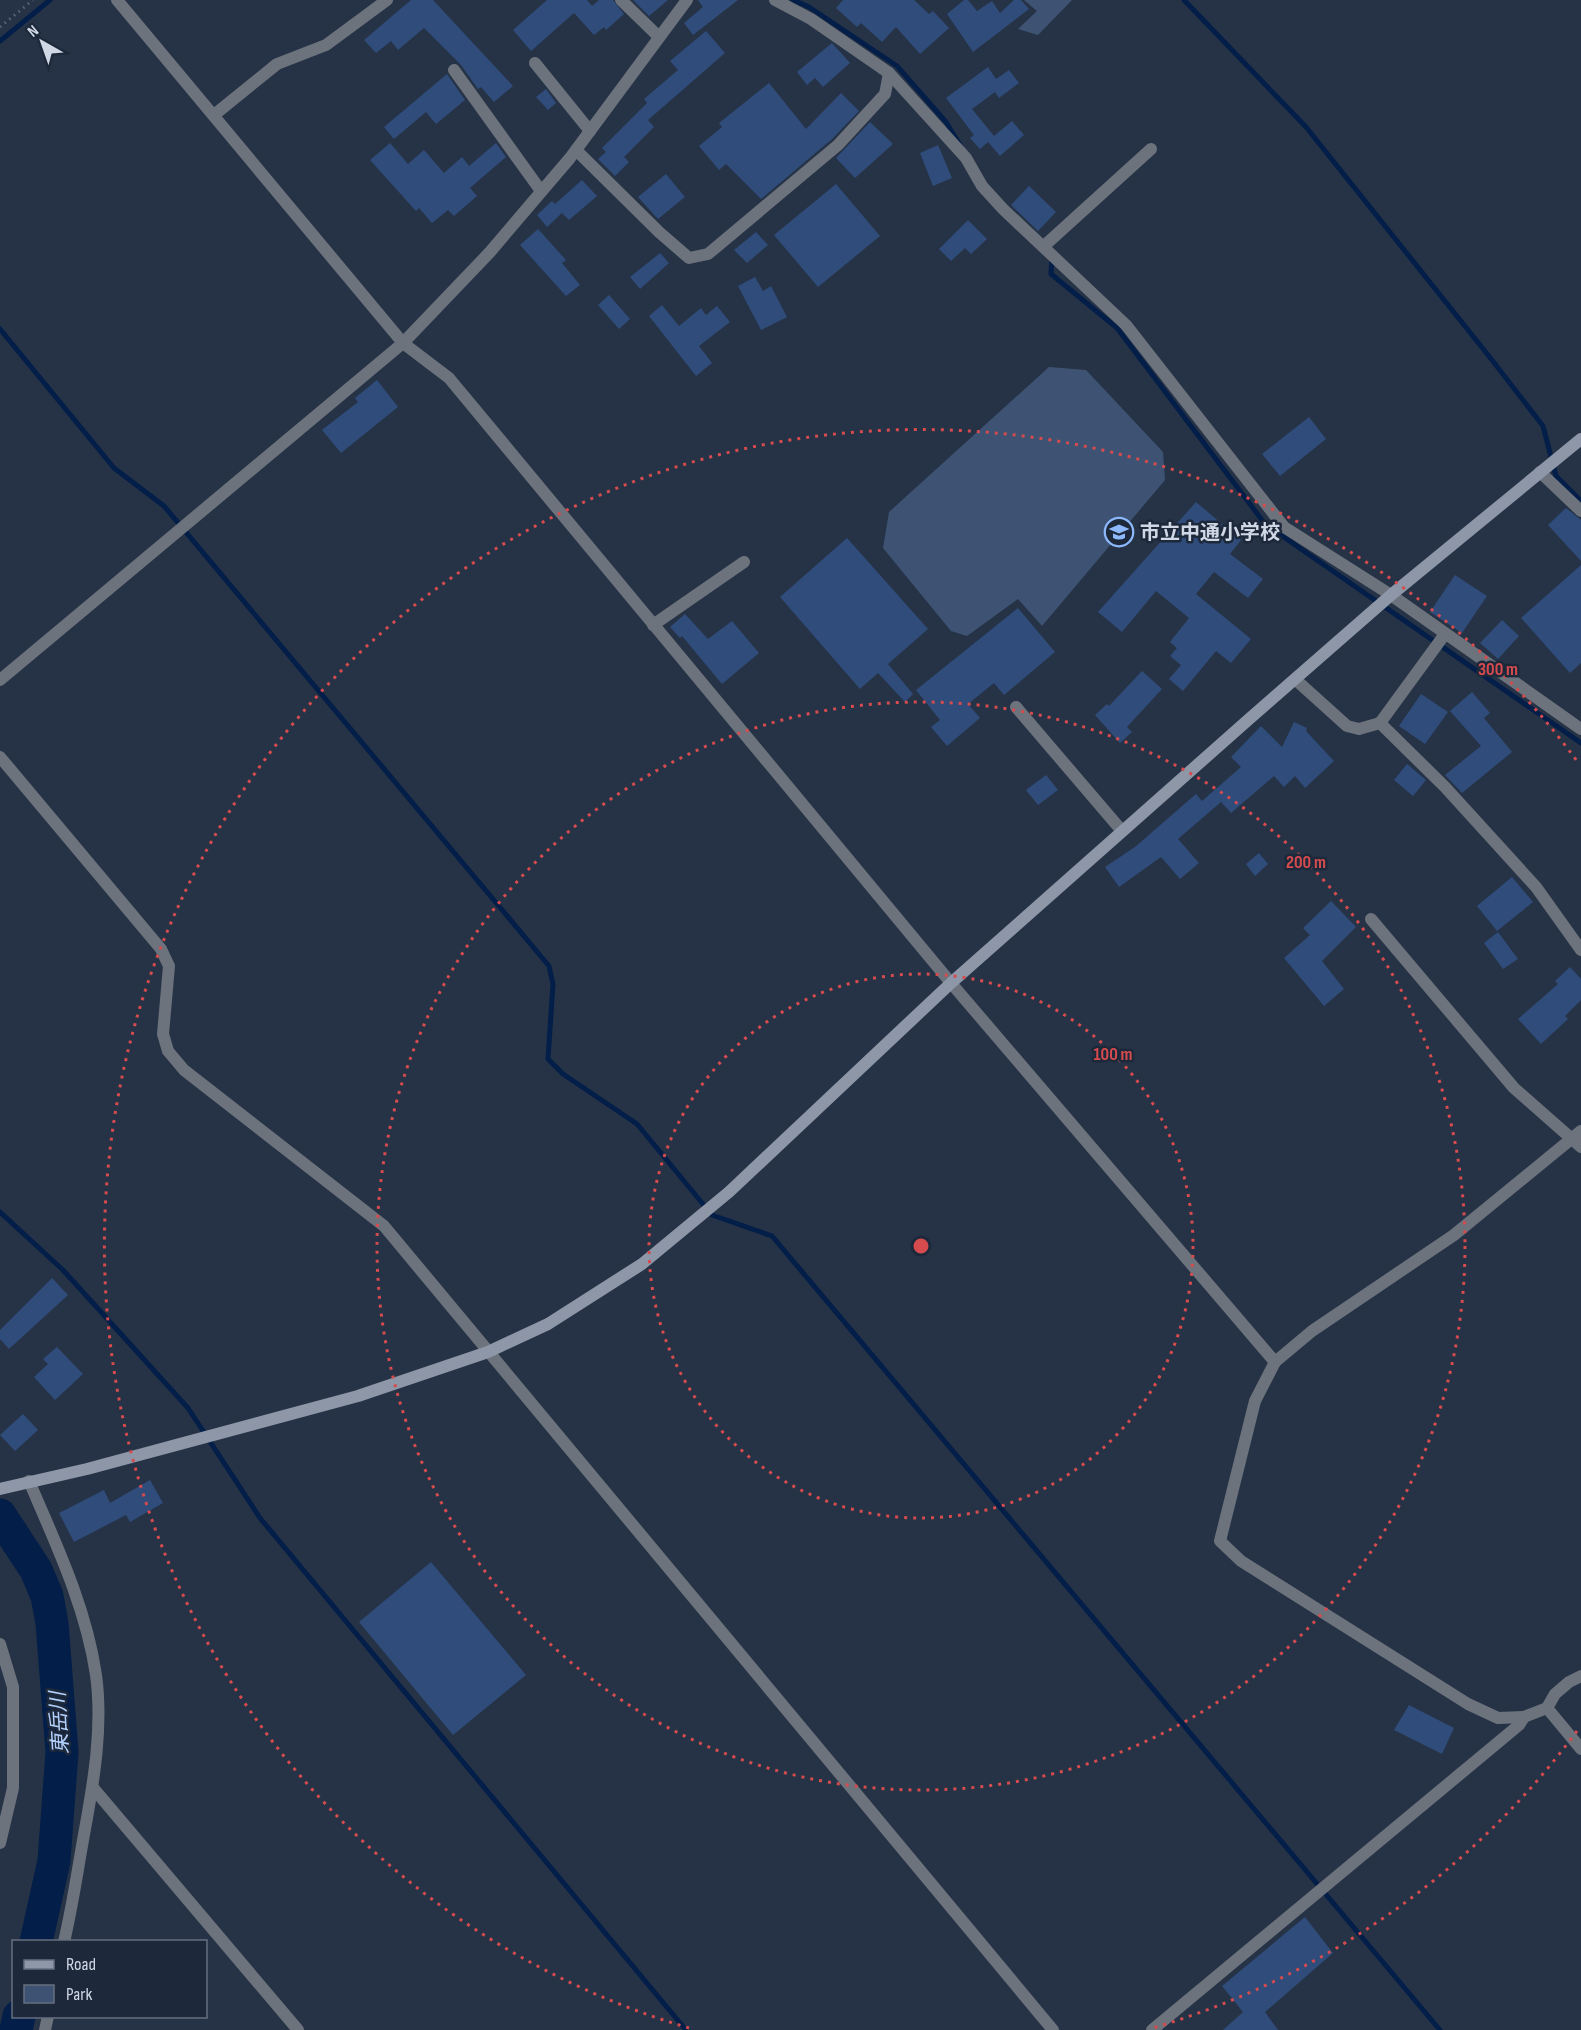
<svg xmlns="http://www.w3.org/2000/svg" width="1581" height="2030" font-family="'Sofia Sans Condensed','Noto Sans JP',sans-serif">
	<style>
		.green { fill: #3e5373 }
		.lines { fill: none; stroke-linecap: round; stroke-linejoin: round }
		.stream { stroke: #031e48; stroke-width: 5 }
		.river { stroke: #031e48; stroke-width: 33 }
		.building { fill: #2f4c7b }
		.path { stroke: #5b6677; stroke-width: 3; stroke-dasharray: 1.5 4.5; stroke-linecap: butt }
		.street { stroke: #6d737d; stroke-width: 12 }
		.secondary { stroke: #8d97a7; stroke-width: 12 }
		.ring { fill: none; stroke: #d54b4e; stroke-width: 3; stroke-dasharray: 3 6 }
		.labels { text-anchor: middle; stroke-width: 5; stroke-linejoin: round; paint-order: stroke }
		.poi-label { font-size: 20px; font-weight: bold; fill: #d0d8e5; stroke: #1d293b; text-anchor: start }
		.water-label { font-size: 21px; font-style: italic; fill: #b3d0fc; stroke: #1d293b }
		.centre { fill: #d54b4e; stroke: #1d293b; stroke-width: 3 }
		.ring-label { font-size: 18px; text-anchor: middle; font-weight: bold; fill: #d54b4e; stroke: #1d293b; stroke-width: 5; stroke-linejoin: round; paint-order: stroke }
	</style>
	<rect width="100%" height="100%" fill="#263346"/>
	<g class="green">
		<polygon points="1024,0 1072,0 1038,35 1018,29 1037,11"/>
		<polygon points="1049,367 1086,370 1163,452 1165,480 1042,626 1018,599 967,636 951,631 883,548 889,512"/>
	</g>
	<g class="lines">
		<g class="stream">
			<polyline points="793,0 809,7 897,66 946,122 960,145"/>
			<polyline points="1184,0 1306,127 1492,360 1543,426 1556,476 1581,501"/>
			<polyline points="0,41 50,0"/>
			<polyline points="1052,256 1051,274 1117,328 1265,524 1581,743"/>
			<polyline points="0,329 114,468 164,506 549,966 553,984 548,1059 563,1074 637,1124 712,1215 772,1236 1440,2030"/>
			<polyline points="0,1212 63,1270 188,1408 260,1518 686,2030"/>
		</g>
		<g class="river">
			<polyline points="0,1515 36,1570 47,1596 52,1623 62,1752 54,1861 36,1942"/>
			<polyline points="16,2030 19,2016"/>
		</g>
	</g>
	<g class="building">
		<polygon points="411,0 433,0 513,86 494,102 481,87 478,89 461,65 424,28 398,50 391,41 376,53 364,40"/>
		<polygon points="547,0 587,0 592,6 599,0 613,0 624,14 606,30 604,27 594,35 574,13 531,51 513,30"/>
		<polygon points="633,0 668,0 649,16"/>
		<polygon points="698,0 738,0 693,35 684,23 703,7"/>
		<polygon points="843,0 914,0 929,14 933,11 949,28 920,54 896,27 882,42 861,23 857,27 836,8"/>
		<polygon points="964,0 968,0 977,11 992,1 1000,13 1014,0 1021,0 1029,9 973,52 947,14"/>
		<polygon points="706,31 725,53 648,120 654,127 624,157 629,162 615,176 598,159 606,152 602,148 647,103 644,99 678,70 670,61"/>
		<polygon points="832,43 850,63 823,87 815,78 807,85 797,72"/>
		<polygon points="988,67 996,79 1009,70 1019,83 999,98 995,92 972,109 994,136 1012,121 1024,135 1000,156 988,142 980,149 970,138 974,135 946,98"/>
		<polygon points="447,74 465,100 436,124 426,112 394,139 384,127"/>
		<polygon points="769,83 806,129 841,93 859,111 832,139 761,199 726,164 719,170 699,146 722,127 719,123"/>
		<polygon points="546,89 556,103 548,110 536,97"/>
		<polygon points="870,122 893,144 855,178 836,158"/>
		<polygon points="390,143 408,164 424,150 444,173 462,157 469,166 496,143 506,157 470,188 477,196 454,216 448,210 432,223 419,208 416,211 370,160"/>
		<polygon points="938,145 952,178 933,186 920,153"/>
		<polygon points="666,174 685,197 658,219 638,197"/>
		<polygon points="582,180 597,196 569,220 562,213 547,227 537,215 552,201 555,204"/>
		<polygon points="836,184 880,236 818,287 774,235"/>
		<polygon points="1029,186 1056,212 1038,231 1011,205"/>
		<polygon points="968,220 987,239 971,254 965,248 951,261 939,249"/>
		<polygon points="538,229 566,260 562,263 580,285 566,296 520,245"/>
		<polygon points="756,232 768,245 747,263 734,250"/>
		<polygon points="660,253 669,263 640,289 630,277"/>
		<polygon points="755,277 763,291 771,286 787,317 761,330 738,286"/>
		<polygon points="609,295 630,319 619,329 598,305"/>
		<polygon points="662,305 679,326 701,308 706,315 717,306 730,322 699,346 712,363 696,376 649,316"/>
		<polygon points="377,380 398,407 341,453 322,430 358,402 355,398"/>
		<polygon points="1309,417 1326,439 1280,476 1262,454"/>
		<polygon points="1196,502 1241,540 1230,554 1263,579 1248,598 1214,572 1196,594 1251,639 1231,663 1216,651 1183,691 1169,679 1181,665 1170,656 1177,648 1170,642 1189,618 1156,591 1122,632 1098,612"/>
		<polygon points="1566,508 1581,520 1581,561 1548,525"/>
		<polygon points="847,538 928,629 888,664 913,694 905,702 878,673 860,689 780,597"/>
		<polygon points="1581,565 1581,663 1570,673 1521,618"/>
		<polygon points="1455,575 1487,596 1462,633 1430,612"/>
		<polygon points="1018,608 1055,652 1004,695 994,683 968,704 980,718 947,746 931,727 940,720 916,690"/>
		<polygon points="685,614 708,639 732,621 759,653 722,684 682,636 680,638 670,627"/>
		<polygon points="1502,620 1519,636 1498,659 1480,643"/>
		<polygon points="1142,671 1162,689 1127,727 1132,732 1120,743 1095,715 1107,704 1109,706"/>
		<polygon points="1472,692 1490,713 1484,718 1512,752 1462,793 1445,775 1481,746 1450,711"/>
		<polygon points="1421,694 1448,712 1425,744 1399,726"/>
		<polygon points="1294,722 1307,728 1306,731 1334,761 1305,788 1295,776 1284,787 1274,776 1231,813 1221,802 1178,839 1199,863 1180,879 1161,857 1119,887 1105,867 1135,847 1196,794 1202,801 1241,767 1231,757 1261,726 1282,747"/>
		<polygon points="1407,764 1426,780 1413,796 1394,780"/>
		<polygon points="1046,775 1058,790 1038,805 1026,790"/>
		<polygon points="1259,853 1268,864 1255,876 1246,864"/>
		<polygon points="1512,877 1533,902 1497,931 1477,906"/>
		<polygon points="1331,901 1356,927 1322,961 1344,989 1324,1006 1284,958 1310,935 1303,928"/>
		<polygon points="1498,932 1518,959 1503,969 1484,943"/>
		<polygon points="1570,967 1581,979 1581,1000 1565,1016 1568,1019 1541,1044 1518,1019 1558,984 1555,981"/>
		<polygon points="52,1278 68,1295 9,1349 0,1339 0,1330"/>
		<polygon points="57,1347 83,1374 55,1400 34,1377 48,1364 43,1359"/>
		<polygon points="23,1414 38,1430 15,1451 0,1435"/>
		<polygon points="150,1480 163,1503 130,1522 126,1515 74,1542 59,1513 104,1490 110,1503"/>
		<polygon points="431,1562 526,1675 453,1735 359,1622"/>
		<polygon points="1409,1705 1454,1728 1442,1754 1394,1730"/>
		<polygon points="1305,1917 1333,1953 1265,2012 1278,2030 1223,2030 1243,2012 1222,1986"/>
	</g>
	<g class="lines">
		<polyline class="path" points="0,27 33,0"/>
		<g class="street">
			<polyline points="117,0 403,343 449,378 951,983 1275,1362 1312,1331 1454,1235 1581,1131"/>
			<polyline points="621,0 659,37"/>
			<polyline points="775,0 811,19 889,73 966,158 982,186 1003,209 1126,325 1284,527 1391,595 1581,729"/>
			<polyline points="535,63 590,131"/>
			<polyline points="454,70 541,191"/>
			<polyline points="214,115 277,64 326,45 387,0"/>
			<polyline points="576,150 659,232 689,258 708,254 838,145 885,94 889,73"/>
			<polyline points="1044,246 1151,149"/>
			<polyline points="1540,472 1581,511"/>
			<polyline points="653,625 744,562"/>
			<polyline points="0,680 403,343 490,252 570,158 687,0"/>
			<polyline points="1296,680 1347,726 1359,729 1380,723 1445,787 1536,887 1581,950"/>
			<polyline points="1016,707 1122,831"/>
			<polyline points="1380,723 1445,634"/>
			<polyline points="0,757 161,949 169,966 163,1034 168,1051 184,1070 384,1226 1053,2030"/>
			<polyline points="1371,919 1514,1088 1581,1147"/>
			<polyline points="1275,1362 1255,1401 1220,1541 1241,1561 1468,1704 1498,1718 1524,1717"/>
			<path d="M29,1481C56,1544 86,1607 96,1675C103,1726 94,1780 85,1829C78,1867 73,1904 64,1942"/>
			<polyline points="0,1644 13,1687 13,1788 0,1843"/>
			<polyline points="1547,1708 1581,1749"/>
			<polyline points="94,1789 298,2030"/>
			<polyline points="45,2030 48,2016"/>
			<polyline points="1152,2030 1519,1725 1524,1717 1547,1708 1555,1694 1569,1682 1581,1676"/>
		</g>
		<polyline class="secondary" points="0,1489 87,1469 358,1396 488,1352 548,1324 642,1264 729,1192 951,983 1248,720 1391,595 1581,439"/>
	</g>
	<g class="ring">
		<circle cx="921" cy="1246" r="272"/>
		<circle cx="921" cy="1246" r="544"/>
		<path d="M1577 1731A816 816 0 0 1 1153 2028M689 2028A816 816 0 1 1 1577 761"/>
	</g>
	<defs>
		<g id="school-ring" transform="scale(1.5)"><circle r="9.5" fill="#1d293b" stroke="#8db9fc" stroke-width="1.5"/><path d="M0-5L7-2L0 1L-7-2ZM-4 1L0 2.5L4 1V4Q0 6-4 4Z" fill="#8db9fc"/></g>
	</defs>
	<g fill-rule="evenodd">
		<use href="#school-ring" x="1119" y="532"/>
	</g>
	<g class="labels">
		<g class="poi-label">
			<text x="1140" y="539">市立中通小学校</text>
		</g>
		<g class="water-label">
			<text transform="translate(59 1723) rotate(-93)" y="7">東岳川</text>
		</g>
	</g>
	<circle cx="921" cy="1246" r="9" class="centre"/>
	<g class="ring-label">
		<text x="1498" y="675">300 m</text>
		<text x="1306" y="868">200 m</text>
		<text x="1113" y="1060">100 m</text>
	</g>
	<rect x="12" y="1940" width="195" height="78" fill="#1d293b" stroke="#656f7f" stroke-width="1.5"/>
	<rect x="24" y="1960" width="30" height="9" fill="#8d97a7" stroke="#656f7f" stroke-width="1.5"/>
	<text x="66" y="1970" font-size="18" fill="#d0d8e5">Road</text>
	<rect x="24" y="1985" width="30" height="18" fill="#3e5373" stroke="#656f7f" stroke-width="1.5"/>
	<text x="66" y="2000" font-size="18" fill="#d0d8e5">Park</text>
	<g transform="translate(42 42) rotate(320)" stroke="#1d293b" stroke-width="4.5" paint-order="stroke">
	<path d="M0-4.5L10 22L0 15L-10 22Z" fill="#d0d8e5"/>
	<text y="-9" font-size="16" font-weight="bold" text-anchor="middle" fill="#d0d8e5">N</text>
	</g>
</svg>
